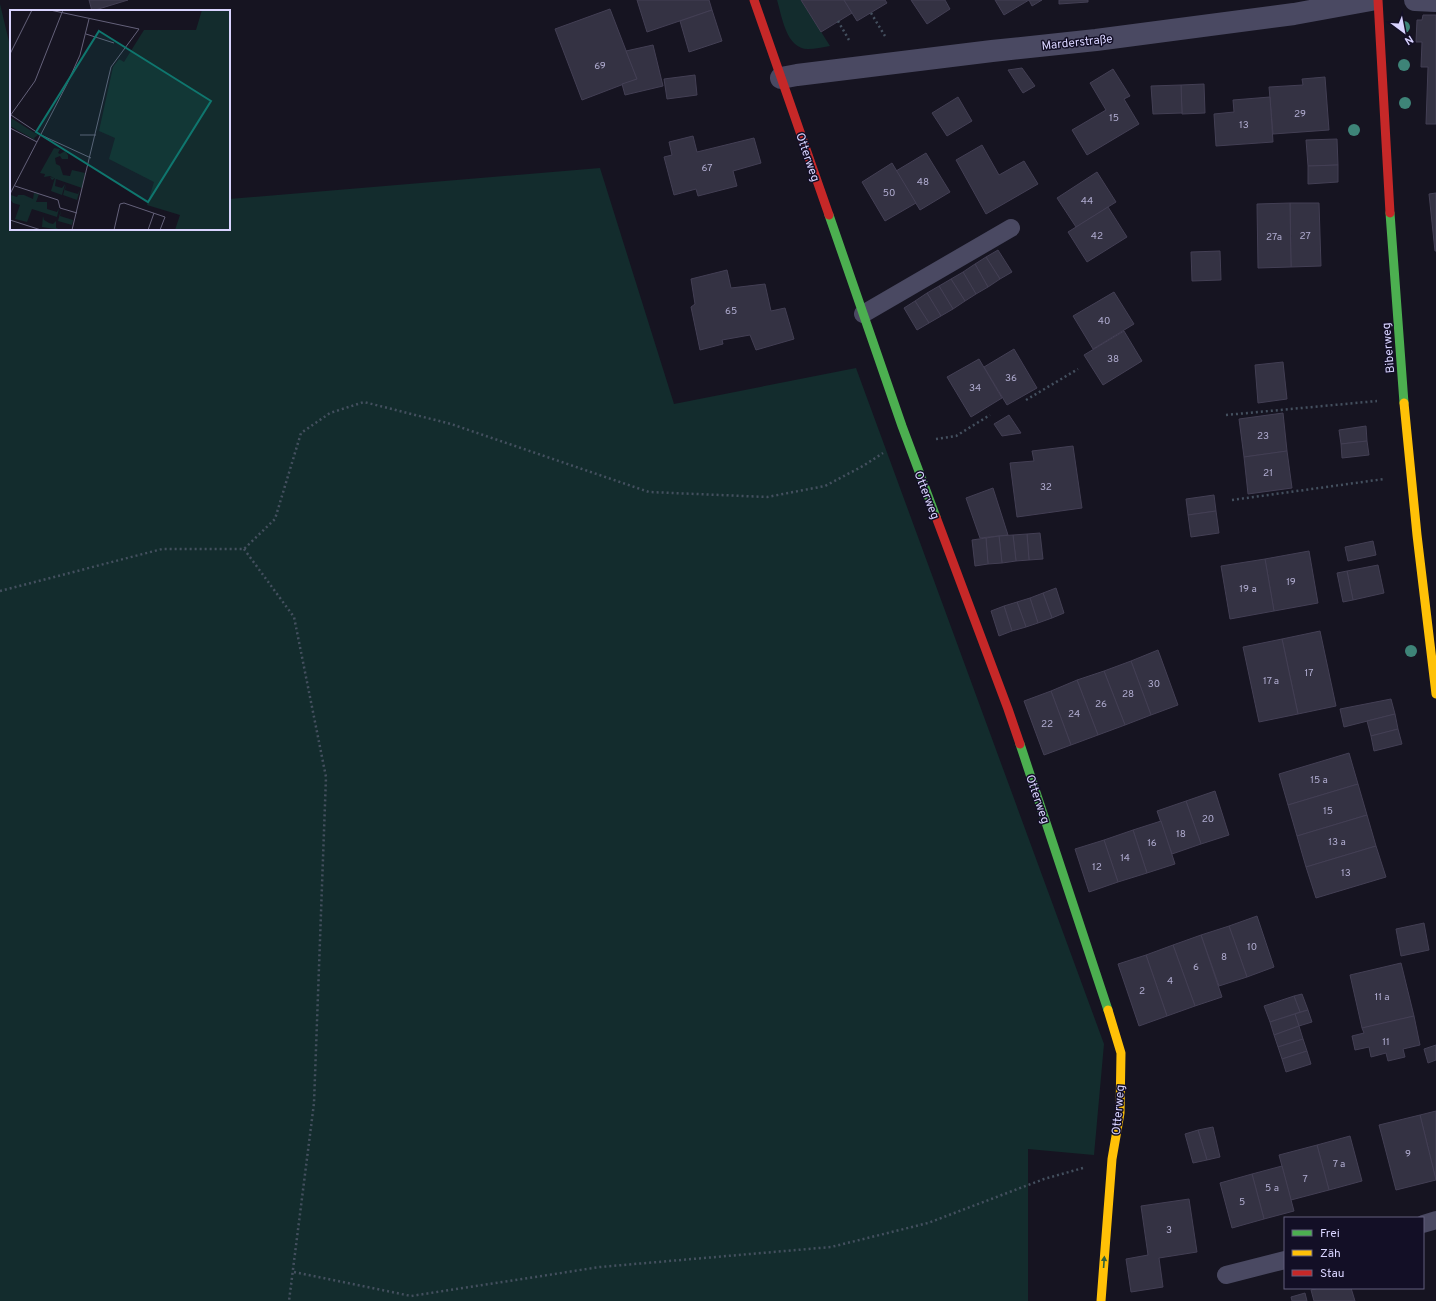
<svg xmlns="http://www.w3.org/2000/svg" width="1436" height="1301" font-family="Overpass,sans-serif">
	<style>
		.green { fill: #132c2d }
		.building { fill: #343243; stroke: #433f54 }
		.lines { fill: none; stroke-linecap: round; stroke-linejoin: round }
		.path { stroke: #44505f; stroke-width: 2.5; stroke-dasharray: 2 3; stroke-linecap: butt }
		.lane { stroke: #4a4962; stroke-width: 18 }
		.street { stroke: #4a4962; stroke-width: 22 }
		.fast { stroke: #4caf50; stroke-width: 9 }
		.slow { stroke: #ffc107; stroke-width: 9 }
		.jam { stroke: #c62828; stroke-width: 9 }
		.tree { fill: #3e8478 }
		.oneway { fill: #305f3b }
		.labels { text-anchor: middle; stroke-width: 3; stroke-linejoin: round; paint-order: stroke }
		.number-label { font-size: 10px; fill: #b0acd0 }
		.street-label { font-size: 12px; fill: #d9d4ff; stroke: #130f26 }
		.inset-road { fill: none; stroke: #64617a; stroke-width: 1 }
		.view { fill: #0f766e; fill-opacity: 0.15; stroke: #0f766e; stroke-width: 2 }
		.inset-edge { fill: none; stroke: #d9d4ff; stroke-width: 2 }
	</style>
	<rect width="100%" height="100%" fill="#161421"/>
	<g class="green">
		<path d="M777,0H801L830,46C823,47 815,49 808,49C786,49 782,16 777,0Z"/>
		<polygon points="0,4 11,50 11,229 229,229 229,199 600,168 674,404 856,368 1104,1044 1094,1155 1028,1149 1028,1301 0,1301"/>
	</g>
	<g class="building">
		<polygon points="89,0 128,0 92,11"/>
		<polygon points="637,0 709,0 712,10 647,32"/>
		<polygon points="801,0 844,0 852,13 821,32"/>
		<polygon points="844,0 885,0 887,3 857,21"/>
		<polygon points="911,0 945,0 950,9 927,24"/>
		<polygon points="995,0 1029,0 1004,15"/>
		<polygon points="1029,0 1042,0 1032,6"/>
		<polygon points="1059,0 1088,0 1088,2 1059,4"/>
		<polygon points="610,9 637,79 582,100 555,29"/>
		<polygon points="712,10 722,41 689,52 680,21"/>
		<polygon points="1423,15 1436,15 1436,124 1426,124 1428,67 1421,67 1422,42 1416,42 1417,20 1422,20"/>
		<polygon points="653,45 663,86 625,95 622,84 637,79 626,51"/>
		<polygon points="1022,68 1035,86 1023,93 1008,70"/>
		<polygon points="1113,69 1130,96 1124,99 1139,124 1087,155 1072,130 1106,110 1090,83"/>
		<polygon points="695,75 697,95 667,99 664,79"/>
		<polygon points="1325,77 1329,130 1273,134 1269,87 1303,85 1302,79"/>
		<polygon points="1204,84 1205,113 1182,114 1181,85"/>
		<polygon points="1181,85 1182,113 1153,114 1151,86"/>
		<polygon points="958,97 972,121 947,136 932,113"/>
		<polygon points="1270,97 1273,142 1216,146 1214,114 1234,112 1233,100"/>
		<polygon points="693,136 697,152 754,138 761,163 733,171 737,186 698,196 696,189 674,195 664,157 672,155 669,142"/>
		<polygon points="1337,139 1338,165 1308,166 1306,140"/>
		<polygon points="982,145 999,175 1024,161 1038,184 986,214 956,160"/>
		<polygon points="926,153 950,192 920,210 896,171"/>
		<polygon points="892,163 916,203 885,221 862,182"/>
		<polygon points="1338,165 1338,182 1308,184 1308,166"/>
		<polygon points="1097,172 1116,202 1076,227 1057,198"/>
		<polygon points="1436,193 1436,251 1435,251 1429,194"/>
		<polygon points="1290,203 1319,203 1321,266 1291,267"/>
		<polygon points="1290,203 1291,267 1258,268 1257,204"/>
		<polygon points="1108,207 1127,237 1087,262 1068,232"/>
		<polygon points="998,250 1012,272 1000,279 986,257"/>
		<polygon points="1220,251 1221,280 1192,281 1191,252"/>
		<polygon points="986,257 1000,279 988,287 975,264"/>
		<polygon points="975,264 988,287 976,294 963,272"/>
		<polygon points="727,270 731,288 765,284 771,311 785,308 794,339 756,350 750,335 722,340 723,344 700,350 691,307 695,304 691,279"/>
		<polygon points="963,272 976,294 965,301 951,279"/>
		<polygon points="951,279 965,301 953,309 939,286"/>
		<polygon points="939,286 953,309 941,316 927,293"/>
		<polygon points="1114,292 1134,324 1093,349 1073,316"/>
		<polygon points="927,293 941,316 929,323 915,301"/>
		<polygon points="915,301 929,323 917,330 904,308"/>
		<polygon points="1124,331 1142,361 1103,385 1084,355"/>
		<polygon points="1014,349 1037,388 1007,405 984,367"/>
		<polygon points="979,359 1002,398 971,417 947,377"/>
		<polygon points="1283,362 1287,399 1258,403 1255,365"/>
		<polygon points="1283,413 1287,451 1244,457 1239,419"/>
		<polygon points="1009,415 1021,433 1002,436 994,424"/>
		<polygon points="1366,426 1367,441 1341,444 1339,430"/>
		<polygon points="1367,441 1369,455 1342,458 1341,444"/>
		<polygon points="1073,446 1082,508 1017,517 1010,463 1034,461 1032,451"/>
		<polygon points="1287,451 1292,488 1248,494 1244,457"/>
		<polygon points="993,488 1008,535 980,538 966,498"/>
		<polygon points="1214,495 1216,511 1188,515 1186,499"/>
		<polygon points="1216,511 1219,533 1191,537 1188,515"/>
		<polygon points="1040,533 1043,559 1029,560 1027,534"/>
		<polygon points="1027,534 1029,560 1016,561 1013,535"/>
		<polygon points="1013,535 1016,561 1002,563 999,536"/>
		<polygon points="999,536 1002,563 988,564 986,538"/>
		<polygon points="986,538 988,564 975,566 972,540"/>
		<polygon points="1373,541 1376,555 1348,561 1345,547"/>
		<polygon points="1309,551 1318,603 1274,611 1265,559"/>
		<polygon points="1265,559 1274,611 1230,619 1221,566"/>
		<polygon points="1378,565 1384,593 1353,600 1347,571"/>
		<polygon points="1347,571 1353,600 1343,602 1337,573"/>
		<polygon points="1056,588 1064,613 1052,618 1043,593"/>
		<polygon points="1043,593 1052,618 1038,623 1030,598"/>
		<polygon points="1030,598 1038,623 1026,627 1017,602"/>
		<polygon points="1017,602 1026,627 1012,631 1004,606"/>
		<polygon points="1004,606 1012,631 999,636 991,611"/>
		<polygon points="1320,631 1336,706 1298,714 1282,639"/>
		<polygon points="1282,639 1298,714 1259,722 1243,647"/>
		<polygon points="1158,650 1178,705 1151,715 1131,661"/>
		<polygon points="1131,661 1151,715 1125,725 1104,671"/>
		<polygon points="1104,671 1125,725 1098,735 1077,680"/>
		<polygon points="1077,680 1098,735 1071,745 1051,691"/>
		<polygon points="1051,691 1071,745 1044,755 1024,701"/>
		<polygon points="1391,699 1395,714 1344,727 1340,709"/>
		<polygon points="1395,714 1398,729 1371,736 1367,721"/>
		<polygon points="1398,729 1402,744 1374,751 1371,736"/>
		<polygon points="1349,753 1358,784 1288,805 1279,774"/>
		<polygon points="1358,784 1367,815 1297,836 1288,805"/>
		<polygon points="1215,791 1229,835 1201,844 1186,801"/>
		<polygon points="1186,801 1201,844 1172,854 1157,811"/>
		<polygon points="1367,815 1376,846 1306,867 1297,836"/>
		<polygon points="1161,821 1175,864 1147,873 1133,830"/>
		<polygon points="1133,830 1147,873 1118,882 1104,840"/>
		<polygon points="1104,840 1118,882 1089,892 1075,849"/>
		<polygon points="1376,846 1386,877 1316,898 1306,867"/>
		<polygon points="1257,916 1274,967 1247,977 1229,926"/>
		<polygon points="1424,923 1429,950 1401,956 1396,929"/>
		<polygon points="1229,926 1247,977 1219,986 1201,935"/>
		<polygon points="1201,935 1222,997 1195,1006 1173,945"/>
		<polygon points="1173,945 1195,1006 1167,1016 1146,955"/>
		<polygon points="1146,955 1167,1016 1139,1026 1118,964"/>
		<polygon points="1401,963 1414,1016 1362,1028 1350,975"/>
		<polygon points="1302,994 1308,1010 1300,1012 1294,996"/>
		<polygon points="1294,996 1300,1012 1270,1022 1264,1006"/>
		<polygon points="1308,1010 1312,1022 1299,1026 1295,1014"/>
		<polygon points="1295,1014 1299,1026 1274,1035 1270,1022"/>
		<polygon points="1414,1016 1420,1045 1403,1049 1405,1057 1388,1061 1386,1053 1371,1057 1369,1047 1355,1050 1352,1036 1364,1033 1362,1028"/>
		<polygon points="1299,1026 1303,1039 1278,1047 1274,1035"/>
		<polygon points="1303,1039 1307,1051 1282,1059 1278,1047"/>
		<polygon points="1436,1045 1436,1060 1428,1063 1424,1049"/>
		<polygon points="1307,1051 1311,1064 1286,1072 1282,1059"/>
		<polygon points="1436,1111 1436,1180 1420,1115"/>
		<polygon points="1420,1115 1436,1180 1396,1190 1379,1125"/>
		<polygon points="1213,1127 1220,1157 1207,1160 1198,1130"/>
		<polygon points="1198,1130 1207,1160 1193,1163 1185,1134"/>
		<polygon points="1350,1136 1362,1181 1329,1190 1317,1145"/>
		<polygon points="1317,1145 1329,1190 1291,1200 1279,1155"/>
		<polygon points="1282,1166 1294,1211 1264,1219 1252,1174"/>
		<polygon points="1252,1174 1264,1219 1232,1228 1220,1183"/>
		<polygon points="1189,1199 1197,1252 1159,1258 1163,1287 1131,1292 1126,1259 1148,1255 1141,1206"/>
		<polygon points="1319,1288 1351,1288 1355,1301 1314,1301 1311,1290"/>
		<polygon points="1305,1293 1307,1301 1292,1301 1291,1297"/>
	</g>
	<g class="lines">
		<g class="path">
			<polyline points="871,13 885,36"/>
			<polyline points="838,21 849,40"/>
			<polyline points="1026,400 1078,369"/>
			<polyline points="1226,415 1377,401"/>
			<polyline points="936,439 956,436 990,415"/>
			<polyline points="1232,500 1384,479"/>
			<polyline points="244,549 294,617 326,777 314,1103 289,1301"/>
			<polyline points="0,591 162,549 244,549 275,519 301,433 330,413 364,402 451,424 649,492 767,497 825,486 863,466 883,453"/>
			<polyline points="294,1272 411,1296 600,1267 831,1247 928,1223 1044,1179 1083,1168"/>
		</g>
		<g class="lane">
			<polyline points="863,314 1011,228"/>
			<polyline points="1423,1224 1436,1220"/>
			<polyline points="1226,1275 1285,1260"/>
		</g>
		<g class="street">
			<polyline points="1415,0 1436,1"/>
			<polyline points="781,78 797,75 992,51 1096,40 1294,14 1371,0"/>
		</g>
		<g class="fast">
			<polyline points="1390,213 1404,403"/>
			<polyline points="829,215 902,426 936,517"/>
			<polyline points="1020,744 1108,1010"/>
		</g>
		<g class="slow">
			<polyline points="1404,403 1417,535 1436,694"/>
			<polyline points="1101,1301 1112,1159 1120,1113 1121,1053 1108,1010"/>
		</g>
		<g class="jam">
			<polyline points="754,0 829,215"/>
			<polyline points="1378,0 1390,213"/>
			<polyline points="936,517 1008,709 1020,744"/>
		</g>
	</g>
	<g class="tree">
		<circle cx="1404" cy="27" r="6"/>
		<circle cx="1404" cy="65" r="6"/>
		<circle cx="1405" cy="103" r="6"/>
		<circle cx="1354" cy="130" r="6"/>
		<circle cx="1411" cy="651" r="6"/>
	</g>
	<defs><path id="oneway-solid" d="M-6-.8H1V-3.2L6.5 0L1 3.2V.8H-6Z"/></defs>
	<use class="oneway" href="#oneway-solid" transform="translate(1104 1262) rotate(-86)"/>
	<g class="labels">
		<g class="number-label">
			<text x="600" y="69">69</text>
			<text x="1300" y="117">29</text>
			<text x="1114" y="121">15</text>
			<text x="1244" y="128">13</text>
			<text x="707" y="171">67</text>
			<text x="923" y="185">48</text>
			<text x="889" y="196">50</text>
			<text x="1087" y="204">44</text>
			<text x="1097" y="239">42</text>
			<text x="1305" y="239">27</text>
			<text x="1274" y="240">27a</text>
			<text x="731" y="314">65</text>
			<text x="1104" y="324">40</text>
			<text x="1113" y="362">38</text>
			<text x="1011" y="381">36</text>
			<text x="975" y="391">34</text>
			<text x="1263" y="439">23</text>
			<text x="1268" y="476">21</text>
			<text x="1046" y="490">32</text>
			<text x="1291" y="585">19</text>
			<text x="1248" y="592">19 a</text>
			<text x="1309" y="676">17</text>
			<text x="1271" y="684">17 a</text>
			<text x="1154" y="687">30</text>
			<text x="1128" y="697">28</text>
			<text x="1101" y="707">26</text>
			<text x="1074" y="717">24</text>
			<text x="1047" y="727">22</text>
			<text x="1319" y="783">15 a</text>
			<text x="1328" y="814">15</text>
			<text x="1208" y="822">20</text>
			<text x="1181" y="837">18</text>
			<text x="1337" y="845">13 a</text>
			<text x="1152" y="846">16</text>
			<text x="1125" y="861">14</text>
			<text x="1097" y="870">12</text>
			<text x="1346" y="876">13</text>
			<text x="1252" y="950">10</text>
			<text x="1224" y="960">8</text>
			<text x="1196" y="970">6</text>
			<text x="1170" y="984">4</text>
			<text x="1142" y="994">2</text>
			<text x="1382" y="1000">11 a</text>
			<text x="1386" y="1045">11</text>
			<text x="1408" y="1157">9</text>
			<text x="1339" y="1167">7 a</text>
			<text x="1305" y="1182">7</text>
			<text x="1272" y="1191">5 a</text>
			<text x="1242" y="1205">5</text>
			<text x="1169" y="1233">3</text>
		</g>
		<g class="street-label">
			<text transform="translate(1077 42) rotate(-6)" y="4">Marderstraße</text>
			<text transform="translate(808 157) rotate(71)" y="4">Otterweg</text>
			<text transform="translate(1388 348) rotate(-95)" y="4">Biberweg</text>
			<text transform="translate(927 495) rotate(69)" y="4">Otterweg</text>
			<text transform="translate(1038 799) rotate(71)" y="4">Otterweg</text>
			<text transform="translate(1118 1110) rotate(-85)" y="4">Otterweg</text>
		</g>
	</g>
	<g transform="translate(10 10)">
		<rect width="220" height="220" fill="#161421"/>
		<path d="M192,0H220V220H165L170,205L137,195L144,172L99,149L105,128L89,121L103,57L109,49L114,52L134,20H186ZM1,108L28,125L24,128L25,130L0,116ZM44,138L50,139L48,143L50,144L55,141L58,145V149H52L50,146L45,148L46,154L50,156L53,165L60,166L62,160L75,163L72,178L46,169L45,176L52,178L55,174L52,185L41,181L45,168L42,170L40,167L44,168L40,166L34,167L35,164L30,163ZM56,174L55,180L61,182L68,184L70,179L67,190L53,185ZM24,183L29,184L26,192H37V199L47,202L49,198L47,207L22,199L17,212L5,209L10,195L3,193L0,189L1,185L7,187L8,185H14L23,189ZM51,200L50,206L63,210L62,215L48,211ZM33,206L34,210L39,213L43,214L46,211V218L51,220L32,217Z" fill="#132c2d"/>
		<path class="inset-road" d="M40,0L129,19L101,57L62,220M76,24L104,33M0,44L22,0M1,105L31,125L81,148M0,106L25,71L53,0M0,118L27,132M70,125H86M5,176L48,190L50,198L67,203M0,184L57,74L70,45L79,9M0,210L31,220M104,220L110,194L114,193L155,207L150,220M138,220L144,203"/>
		<path class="view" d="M89,21L201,91L138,192L26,122Z"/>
		<rect width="220" height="220" class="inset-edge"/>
	</g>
	<rect x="1284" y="1217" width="140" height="72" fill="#130f26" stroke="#625e7d"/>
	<rect x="1292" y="1230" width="20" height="6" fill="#4caf50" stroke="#625e7d"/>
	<text x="1320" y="1237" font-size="12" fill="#d9d4ff">Frei</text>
	<rect x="1292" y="1250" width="20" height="6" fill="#ffc107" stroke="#625e7d"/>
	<text x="1320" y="1257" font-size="12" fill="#d9d4ff">Zäh</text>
	<rect x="1292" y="1270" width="20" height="6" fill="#c62828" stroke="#625e7d"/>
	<text x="1320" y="1277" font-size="12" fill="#d9d4ff">Stau</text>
	<g transform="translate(1404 32) rotate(148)" stroke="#130f26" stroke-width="3" paint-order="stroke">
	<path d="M0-3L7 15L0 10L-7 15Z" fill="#d9d4ff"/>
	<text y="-6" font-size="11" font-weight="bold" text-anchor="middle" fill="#d9d4ff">N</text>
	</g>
</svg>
